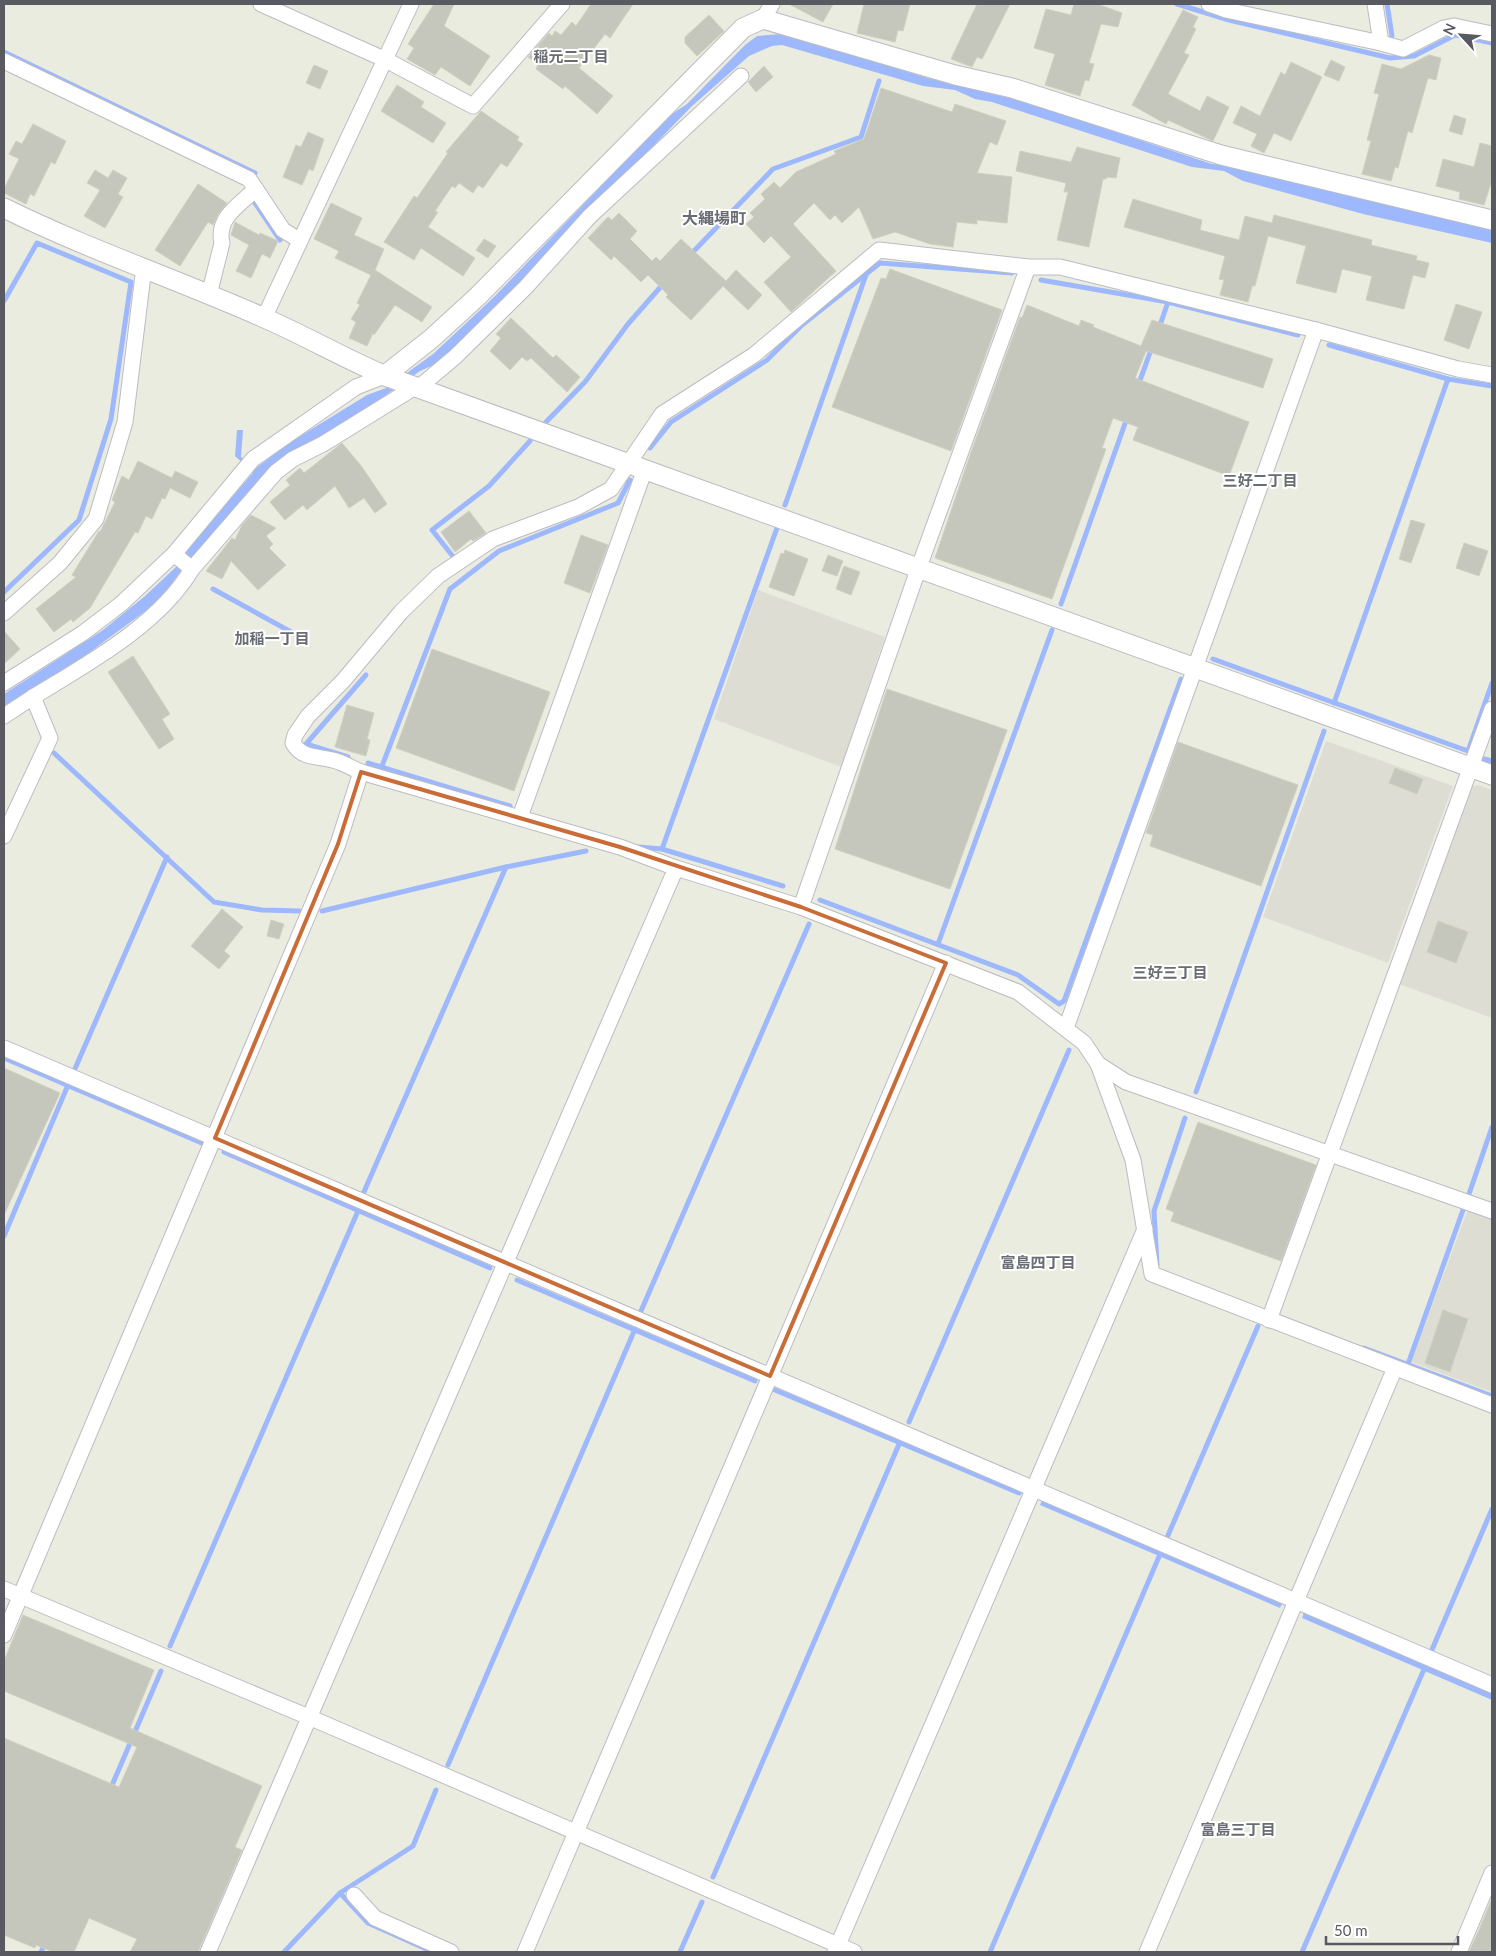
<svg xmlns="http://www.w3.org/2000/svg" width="1496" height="1956" font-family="Lato,'Noto Sans JP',sans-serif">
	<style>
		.industrial { fill: #ddddd4 }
		.water { fill: #9eb8fd }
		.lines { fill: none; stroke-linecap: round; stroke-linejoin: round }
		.stream { stroke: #9eb8fd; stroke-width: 5 }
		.building { fill: #c6c7bc; stroke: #d0d0be }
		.minor-casing { stroke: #bbbbc2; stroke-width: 17 }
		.tertiary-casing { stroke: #bbbbc2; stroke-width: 21 }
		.minor { stroke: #fff; stroke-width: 15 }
		.tertiary { stroke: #fff; stroke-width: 19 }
		.marked { fill: none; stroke: #c96c37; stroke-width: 4; stroke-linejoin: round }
		.labels { text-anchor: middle; stroke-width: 4; stroke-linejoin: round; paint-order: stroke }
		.neighbourhood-label { font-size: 15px; font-weight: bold; fill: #6a6c73; stroke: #fff }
		.quarter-label { font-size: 16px; font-weight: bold; fill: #6a6c73; stroke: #fff }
	</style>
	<rect width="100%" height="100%" fill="#ebece0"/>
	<g class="industrial">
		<polygon points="758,590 885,637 841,767 714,719"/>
		<polygon points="1326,741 1453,786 1388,963 1263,917"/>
		<polygon points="1478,785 1492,790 1492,1018 1399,984 1472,787"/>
		<polygon points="1468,1209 1492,1218 1492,1392 1411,1362"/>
	</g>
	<g class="water">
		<polygon points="781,34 928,78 1022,101 1212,164 1247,167 1314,187 1492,230 1492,243 1363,214 1243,181 1224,171 1192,167 992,102 975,99 955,90 923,86 782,45 772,46 749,56 692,106 501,303 436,364 420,371 365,410 286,456 274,465 183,568 165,593 147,610 83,657 4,706 4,694 103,630 145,596 177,566 197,537 253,473 235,456 237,430 243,430 241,457 256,468 289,443 367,395 386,388 433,354 493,298 669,116 687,104 745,45 757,36"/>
		<polygon points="1042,1500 1282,1604 1280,1608 1040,1505"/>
		<polygon points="1304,1612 1492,1693 1492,1700 1302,1618"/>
	</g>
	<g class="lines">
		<g class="stream">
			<polyline points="1177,4 1229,20 1390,58 1414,56 1455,35 1492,43"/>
			<polyline points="1387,4 1392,36"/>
			<polyline points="4,52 255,173"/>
			<polyline points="255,203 280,240"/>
			<polyline points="690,255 773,169 861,137 879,81"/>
			<polyline points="1041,280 1168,302 1298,335"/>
			<polyline points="4,301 37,243 131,282 111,419 79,520 4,592"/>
			<polyline points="1159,328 1168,302"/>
			<polyline points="1329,345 1448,379 1492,386"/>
			<polyline points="1138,386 1152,347"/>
			<polyline points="546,422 585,382 628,324 664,283"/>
			<polyline points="650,448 671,422 767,360 802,325 880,263 1012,273"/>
			<polyline points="785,505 867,272"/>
			<polyline points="455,559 432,530 489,486 530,441"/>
			<polyline points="213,589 304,639"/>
			<polyline points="1061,604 1127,418"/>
			<polyline points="1213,659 1468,751 1492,683"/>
			<polyline points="1334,703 1448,379"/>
			<polyline points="54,753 214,902 262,910 300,911"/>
			<polyline points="348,757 306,744 366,675"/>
			<polyline points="1484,759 1492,761"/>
			<polyline points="368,763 510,806"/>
			<polyline points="382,766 450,589 499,551 618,503 630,480"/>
			<polyline points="639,847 662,849 783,886"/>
			<polyline points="662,849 777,528"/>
			<polyline points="820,900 1018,975 1059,1004 1064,1001 1181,679"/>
			<polyline points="322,911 506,867 586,851"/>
			<polyline points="938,944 1052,630"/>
			<polyline points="4,1058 204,1144"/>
			<polyline points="74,1071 167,857"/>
			<polyline points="1196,1092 1324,731"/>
			<polyline points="224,1152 490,1268"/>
			<polyline points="363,1194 506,867"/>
			<polyline points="1469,1194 1492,1127"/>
			<polyline points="4,1236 68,1085"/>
			<polyline points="1157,1265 1154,1211 1185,1118"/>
			<polyline points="517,1280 755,1381"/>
			<polyline points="641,1311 809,924"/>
			<polyline points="1364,1348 1492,1396"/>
			<polyline points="1408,1364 1463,1210"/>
			<polyline points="775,1390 1019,1493"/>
			<polyline points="909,1422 1069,1050"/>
			<polyline points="1166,1540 1258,1326"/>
			<polyline points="170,1646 358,1211"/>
			<polyline points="1431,1652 1492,1509"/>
			<polyline points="448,1765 635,1329"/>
			<polyline points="110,1790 161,1671"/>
			<polyline points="713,1877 900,1442"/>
			<polyline points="340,1893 413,1846 436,1790"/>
			<polyline points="41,1952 45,1943"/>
			<polyline points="284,1952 340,1893 368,1923 433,1952"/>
			<polyline points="680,1952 702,1902"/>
			<polyline points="990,1952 1161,1552"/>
			<polyline points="1302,1952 1425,1667"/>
		</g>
	</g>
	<g class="building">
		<polygon points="434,4 454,4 444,26 490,56 470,86 441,67 435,75 407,59 414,48 408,44"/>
		<polygon points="591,4 633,4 610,38 605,34 579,68 613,96 597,114 565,86 563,89 536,69 538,65 528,57 549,33 552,36 555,31 561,35 572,22 576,26"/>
		<polygon points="789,4 833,4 823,22"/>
		<polygon points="864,4 910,4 903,31 898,30 895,42 857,33"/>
		<polygon points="977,4 1010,4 982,59 977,57 972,67 951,59"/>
		<polygon points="1074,4 1097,4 1122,13 1118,27 1101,24 1089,63 1094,64 1089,81 1085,80 1080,96 1045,85 1055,54 1034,48 1046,9 1071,15"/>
		<polygon points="1183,10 1198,17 1193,27 1196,29 1184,53 1189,55 1168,94 1200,111 1207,96 1229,107 1213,141 1168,120 1166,124 1132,105"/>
		<polygon points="709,15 724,31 697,56 685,43 685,37"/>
		<polygon points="1429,55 1441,58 1436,80 1428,78 1412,133 1408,131 1398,168 1395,167 1391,181 1362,174 1371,141 1367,140 1379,94 1374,93 1382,64 1401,69"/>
		<polygon points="1331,60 1345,67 1339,81 1324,75"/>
		<polygon points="1291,62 1322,77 1291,141 1274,133 1264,153 1251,146 1257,134 1233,123 1241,106 1260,116 1281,72 1285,75"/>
		<polygon points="314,65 328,71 320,89 306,83"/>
		<polygon points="764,66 773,77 756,92 748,82"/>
		<polygon points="397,85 424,102 421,107 446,123 433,143 381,111"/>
		<polygon points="881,88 952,112 955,104 1006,121 997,145 990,142 977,173 1012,177 1007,223 977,220 977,224 957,222 953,247 930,244 895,232 873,239 859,207 842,223 835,215 830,220 814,203 793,224 836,271 791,312 764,282 791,257 771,236 764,243 746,224 754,217 750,213 765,199 761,194 774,182 780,188 796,172 836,154 834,151 864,139"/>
		<polygon points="481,111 519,137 517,140 523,144 507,167 501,163 483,188 478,185 473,193 459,183 455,188 452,186 435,211 438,212 428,227 475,258 463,276 421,248 414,260 384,242 414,196 417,198 448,153 446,152"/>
		<polygon points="1454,115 1466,119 1462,135 1449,131"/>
		<polygon points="33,124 66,141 55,164 51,162 34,196 30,194 26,204 4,193 4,189 19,159 9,154 16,141 22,144"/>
		<polygon points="308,132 324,139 313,171 309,169 302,185 283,177 296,145 301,147"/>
		<polygon points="1480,143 1492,146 1492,180 1484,205 1459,199 1460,192 1436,186 1443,159 1474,167"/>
		<polygon points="1077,147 1120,158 1116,178 1107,177 1106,179 1103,179 1089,247 1057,240 1068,192 1064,192 1066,183 1016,171 1020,151 1071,162"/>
		<polygon points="95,170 108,178 113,170 127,178 118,194 123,197 105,228 84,216 100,190 87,183"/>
		<polygon points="198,184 227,203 218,214 213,225 208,222 180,266 155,250"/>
		<polygon points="1133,199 1202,220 1200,230 1239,240 1245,216 1272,223 1274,215 1372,240 1371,245 1417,256 1416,260 1429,263 1425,278 1413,275 1404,309 1366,300 1372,276 1342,269 1336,293 1296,283 1306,246 1268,236 1255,286 1252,286 1248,302 1220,295 1224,280 1219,279 1225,256 1124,227"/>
		<polygon points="331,203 362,218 354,235 384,249 375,270 432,307 422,322 395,305 374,335 373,333 367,346 349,338 356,322 351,319 360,305 357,303 371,275 335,258 339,251 314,239"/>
		<polygon points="619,213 637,231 630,239 652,261 656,257 660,261 681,239 726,281 736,270 762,295 748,310 723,286 691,320 666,297 668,295 648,275 641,282 614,256 611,260 588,238 608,217 612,220"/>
		<polygon points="235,222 259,235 260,233 278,241 270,258 262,254 251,278 236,271 249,245 231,235"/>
		<polygon points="484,239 496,246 488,258 476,250"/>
		<polygon points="890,269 1002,310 951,451 832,407 881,278 886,279"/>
		<polygon points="1456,304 1482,312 1469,349 1444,340"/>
		<polygon points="1027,305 1079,326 1081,320 1094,325 1093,327 1141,346 1152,320 1273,359 1263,388 1146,351 1135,378 1249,422 1229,476 1133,440 1138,427 1113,418 1102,448 1106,449 1052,599 935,558 969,458 1020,317 1022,318"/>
		<polygon points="511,318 553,358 556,355 580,377 567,392 531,358 527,361 522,357 510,370 490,351 501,338 496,334"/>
		<polygon points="342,443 362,467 387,504 375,513 364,498 349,508 335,486 307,510 303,505 285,520 270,502 290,485 286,480 300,468 304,473"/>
		<polygon points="138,461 172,478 175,471 198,482 190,498 170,488 165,499 162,498 152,519 146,516 138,533 135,532 90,608 73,622 71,619 54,632 36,609 76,577 72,575 99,531 100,532 115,502 112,500 122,476 129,480"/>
		<polygon points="469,511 486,533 473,541 471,539 455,552 441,532"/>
		<polygon points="251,515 276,528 266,536 273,544 269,548 286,565 258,590 231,561 222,579 206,571 232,538 235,540 242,525"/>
		<polygon points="1411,520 1425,524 1411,563 1399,559"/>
		<polygon points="581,535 608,545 590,593 564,583"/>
		<polygon points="1464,543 1488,551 1479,576 1456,568"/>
		<polygon points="785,550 808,559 794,596 769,587 781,553 784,554"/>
		<polygon points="828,555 843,561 837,576 822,571"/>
		<polygon points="844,566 860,572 851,595 836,589"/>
		<polygon points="4,631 20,649 4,664"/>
		<polygon points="432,649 550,692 514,791 396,748"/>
		<polygon points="133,656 170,714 162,719 174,739 159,749 108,672"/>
		<polygon points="887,689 1007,730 950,889 835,849"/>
		<polygon points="347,705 374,713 367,739 370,740 366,756 335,747"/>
		<polygon points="1178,742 1298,785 1261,886 1150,846 1153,835 1146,833"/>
		<polygon points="1395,768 1423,779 1417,794 1389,783"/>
		<polygon points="222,909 243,927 224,951 230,956 219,969 191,946"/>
		<polygon points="271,920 284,924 279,939 267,936"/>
		<polygon points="1438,921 1468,932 1456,963 1427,952"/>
		<polygon points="4,1068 60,1093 4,1215"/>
		<polygon points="1198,1122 1316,1165 1281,1261 1171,1221 1174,1212 1166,1209"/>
		<polygon points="1443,1310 1468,1319 1450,1372 1425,1363"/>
		<polygon points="23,1615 154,1670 130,1728 262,1786 235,1847 242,1850 198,1952 130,1952 137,1939 89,1918 74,1952 53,1952 36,1945 35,1948 4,1935 4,1738 119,1787 137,1747 4,1691 4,1661"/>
		<polygon points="1492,1898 1492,1952 1469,1952 1479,1930"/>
	</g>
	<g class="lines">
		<g class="minor-casing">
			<g id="minor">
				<polyline points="261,4 386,60 473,106 562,4"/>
				<polyline points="1209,4 1226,10 1381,43 1403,49 1444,28 1454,26 1492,34"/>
				<polyline points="1375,4 1381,43"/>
				<polyline points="763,19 772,4"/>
				<polyline points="4,61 249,179 283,230 299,240"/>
				<path d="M209,295L222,243C216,218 239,205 256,189"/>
				<polyline points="264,318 411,4"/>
				<path d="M1492,375L1458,369L1316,330L1060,267H1028L879,250L754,355L662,414L611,489L578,507L493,539L438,576L401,612L343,681L308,716L295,735L293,743C303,761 322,755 339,762C347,765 354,769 361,772L620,847L676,868L801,907L1018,992L1084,1043L1098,1064L1133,1160L1152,1274L1492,1405"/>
				<polyline points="418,388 455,357 526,287 590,216 741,76"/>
				<polyline points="192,569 276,472 293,459 323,444 415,387"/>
				<polyline points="4,613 60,563 96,519 125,422 144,267"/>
				<polyline points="4,683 83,633 121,604 174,554 253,459 356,387 384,376"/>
				<polyline points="4,716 33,697"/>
				<polyline points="520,817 645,469"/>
				<path d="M4,836L50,738L33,697C87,664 159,625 192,569L174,554"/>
				<polyline points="801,907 919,567 1028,267"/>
				<polyline points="1066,1028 1316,330"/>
				<polyline points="4,1048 1492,1685"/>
				<polyline points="1098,1064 1126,1082 1492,1211"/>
				<polyline points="1269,1320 1492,709"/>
				<polyline points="4,1589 311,1718 854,1952"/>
				<polyline points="4,1635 338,844 361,772"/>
				<polyline points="354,1895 375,1918 451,1952"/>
				<polyline points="208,1952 676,868"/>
				<polyline points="525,1952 946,963"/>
				<polyline points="835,1952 1145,1229"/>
				<polyline points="1147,1952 1395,1368"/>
				<polyline points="1459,1952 1492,1873"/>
			</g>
		</g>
		<g class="tertiary-casing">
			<g id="tertiary">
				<path d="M4,208C87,249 176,279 262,317C304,335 345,359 388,377L1492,775"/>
				<polyline points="384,376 431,339 478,296 743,28 763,19 955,75 1012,88 1221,155 1492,220"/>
			</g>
		</g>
		<use href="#minor" class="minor"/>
		<use href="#tertiary" class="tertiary"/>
	</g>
	<path class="marked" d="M361,772L620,847L801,907L946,963L770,1376L215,1138L338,844Z"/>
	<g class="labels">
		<g class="neighbourhood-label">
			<text x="571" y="62">稲元二丁目</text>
			<text x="1260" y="486">三好二丁目</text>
			<text x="272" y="644">加稲一丁目</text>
			<text x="1170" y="978">三好三丁目</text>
			<text x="1038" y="1268">富島四丁目</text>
			<text x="1238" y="1835">富島三丁目</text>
		</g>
		<g class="quarter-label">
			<text x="714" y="224">大縄場町</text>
		</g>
	</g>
	<rect width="1496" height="1956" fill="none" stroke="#595a61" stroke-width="10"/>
	<g transform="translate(1461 35) rotate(296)" stroke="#ffffff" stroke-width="4" paint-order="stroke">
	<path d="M0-4L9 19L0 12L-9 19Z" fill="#595a61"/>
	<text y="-8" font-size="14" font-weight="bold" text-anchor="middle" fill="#595a61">N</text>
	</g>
	<path d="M1326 1936v8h132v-8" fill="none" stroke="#595a61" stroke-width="2.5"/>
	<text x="1334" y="1936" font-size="15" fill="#595a61" stroke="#ffffff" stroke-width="4" paint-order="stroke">50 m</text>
</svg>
